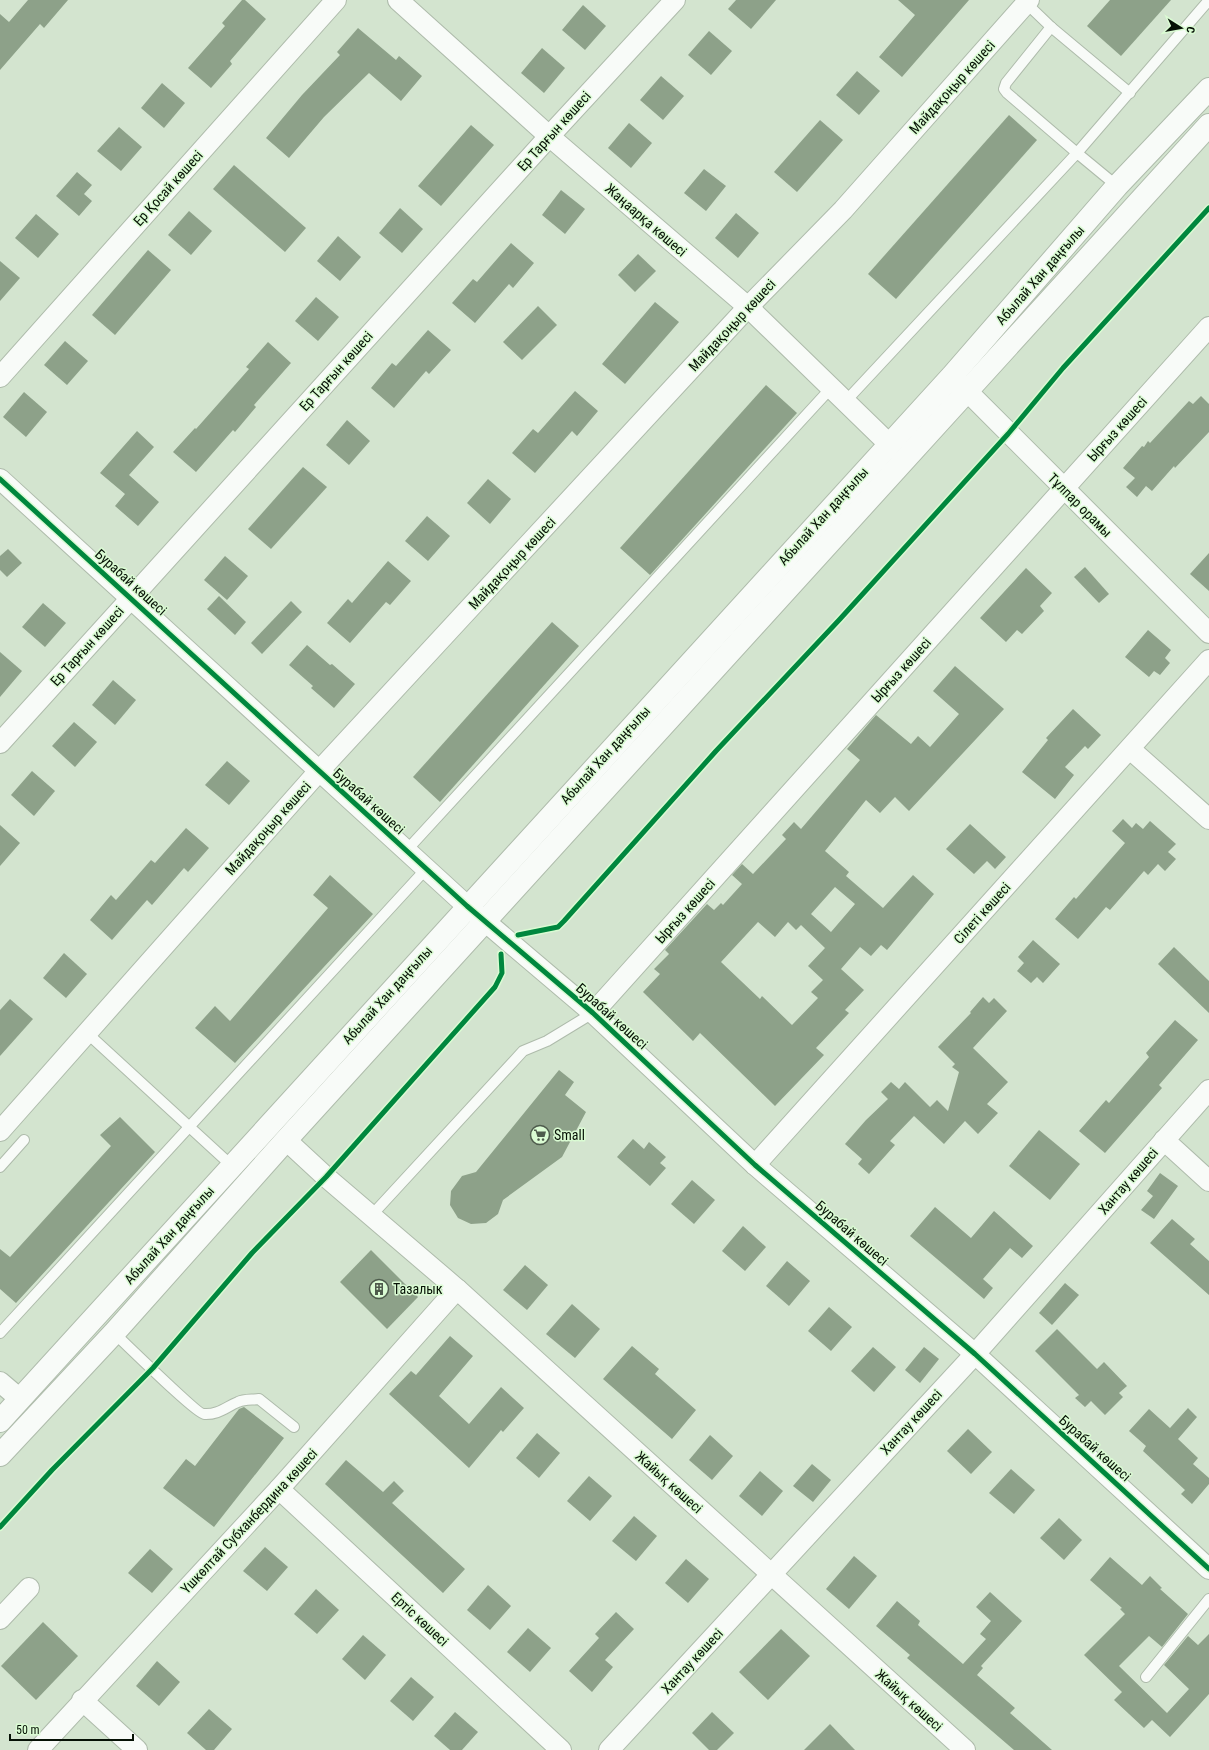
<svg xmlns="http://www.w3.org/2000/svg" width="1209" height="1750" font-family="'Roboto Condensed',sans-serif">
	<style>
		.building { fill: #8da189; fill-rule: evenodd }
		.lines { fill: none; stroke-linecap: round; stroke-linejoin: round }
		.service-casing { stroke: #aebbab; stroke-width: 12 }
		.minor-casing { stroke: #aebbab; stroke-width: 22 }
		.primary-casing { stroke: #aebbab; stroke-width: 24 }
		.service { stroke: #f8fbf8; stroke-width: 10 }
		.minor { stroke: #f8fbf8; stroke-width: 20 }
		.primary { stroke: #f8fbf8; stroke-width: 22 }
		.cycleway-casing { stroke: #dafbd3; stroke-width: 8 }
		.cycleway { stroke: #00873e; stroke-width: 5 }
		.labels { text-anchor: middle; stroke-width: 3; stroke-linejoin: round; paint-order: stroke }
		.street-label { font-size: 14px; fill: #061105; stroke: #dafbd3 }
		.poi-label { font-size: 14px; fill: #061105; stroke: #dafbd3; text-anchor: start }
	</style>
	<rect width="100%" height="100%" fill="#d3e4cf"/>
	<g class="building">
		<polygon points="28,0 68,0 44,28 40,24 0,70 0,14 9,22"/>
		<polygon points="242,0 245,0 266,19 230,61 232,64 211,88 188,68 225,26 222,23"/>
		<polygon points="736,0 776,0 751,29 728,9"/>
		<polygon points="898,0 969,0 902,77 879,57 915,15"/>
		<polygon points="1110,0 1171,0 1121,56 1087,26"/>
		<polygon points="583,5 606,26 585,50 562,30"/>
		<polygon points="358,28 396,60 399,56 422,76 401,101 369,73 324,117 289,158 266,138 302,95 340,55 337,52"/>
		<polygon points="709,31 732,51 711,75 688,55"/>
		<polygon points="542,48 565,68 544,93 521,73"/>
		<polygon points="857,71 880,91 859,115 836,95"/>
		<polygon points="661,76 684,96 663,120 640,100"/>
		<polygon points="162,83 185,103 164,128 141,108"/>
		<polygon points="1009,115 1037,140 896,299 868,274"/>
		<polygon points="820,120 843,140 797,192 774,172"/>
		<polygon points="629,123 652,143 631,168 608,148"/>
		<polygon points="471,125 494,145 441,206 418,186"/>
		<polygon points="119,127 142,147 121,171 97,151"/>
		<polygon points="234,165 306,228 285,252 213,189"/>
		<polygon points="704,169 726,186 706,211 684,193"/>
		<polygon points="77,172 92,185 84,194 92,201 79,216 56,196"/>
		<polygon points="561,190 585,209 565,234 542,215"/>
		<polygon points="400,208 423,229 402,253 379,233"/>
		<polygon points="189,211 212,231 191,255 168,235"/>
		<polygon points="736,213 759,233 738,258 715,238"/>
		<polygon points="36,214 59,234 38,258 15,238"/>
		<polygon points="338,236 361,257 340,281 317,261"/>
		<polygon points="511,243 534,263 513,288 509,284 475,323 452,303 473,279 477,282"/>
		<polygon points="148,250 171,270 115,335 92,315"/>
		<polygon points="638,254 656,271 635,292 618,275"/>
		<polygon points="0,261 20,278 0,301"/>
		<polygon points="316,297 339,317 318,341 295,321"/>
		<polygon points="655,302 679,322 625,384 602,364"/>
		<polygon points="538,306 557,325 522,360 503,342"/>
		<polygon points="428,330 451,350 429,374 426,371 394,408 371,388 392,363 396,366"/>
		<polygon points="65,341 88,361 67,385 44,365"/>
		<polygon points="268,342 291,363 254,405 256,407 235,432 233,430 196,472 173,452 195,428 196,429 249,369 246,367"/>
		<polygon points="766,385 797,413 650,575 620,548"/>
		<polygon points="575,391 598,411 577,436 572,431 535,473 512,453 533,429 538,433"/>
		<polygon points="24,392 47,412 26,437 3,417"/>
		<polygon points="1201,396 1209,404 1209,432 1175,468 1174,466 1152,491 1146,486 1137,497 1126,487 1135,478 1123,468 1142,446 1144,447 1148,441 1150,443 1189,401 1193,404"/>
		<polygon points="347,420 370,441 349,465 326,445"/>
		<polygon points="137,431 154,447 129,475 159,502 138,526 115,506 125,494 100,473"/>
		<polygon points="303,467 327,487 271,549 248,529"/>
		<polygon points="488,479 511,499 490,524 467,503"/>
		<polygon points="427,516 450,536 428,561 405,541"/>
		<polygon points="8,549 22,563 7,577 0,570 0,556"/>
		<polygon points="1209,553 1209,591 1190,574"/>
		<polygon points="225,556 248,576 227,600 204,580"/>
		<polygon points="388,561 411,581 390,605 386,602 350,643 327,623 348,599 352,603"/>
		<polygon points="1085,567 1109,594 1099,603 1074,577"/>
		<polygon points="1026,568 1052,593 1040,606 1044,611 1022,634 1017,630 1006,642 980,618"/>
		<polygon points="219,596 246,622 235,635 207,609"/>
		<polygon points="291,601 302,612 262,654 251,643"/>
		<polygon points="43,603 66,623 45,647 22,627"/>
		<polygon points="552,622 579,646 440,802 413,777"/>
		<polygon points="1148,630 1171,650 1165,658 1170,663 1160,675 1154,671 1149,677 1125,657"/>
		<polygon points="307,645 330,665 332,664 355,684 334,708 311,688 313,686 289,665"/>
		<polygon points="0,652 22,671 0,697"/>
		<path d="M955,666L1004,709L909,811L895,797L880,813L866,800L825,851L849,872L846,876L883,908L913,875L934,894L887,950L881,945L871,956L860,947L841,969L864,990L845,1010L849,1013L816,1048L824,1055L775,1106L700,1033L693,1041L643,992L660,974L654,969L669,954L665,950L707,904L714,910L721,903L723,905L742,884L732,875L742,864L753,874L786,839L782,835L794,822L801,829L860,760L847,749L876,715L911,744L918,736L930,747L959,714L933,691ZM835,887L855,904L831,932L811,914ZM758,922L775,937L788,922L796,930L801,925L825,948L808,966L823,980L811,992L818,998L792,1025L762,996L760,999L721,962Z"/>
		<polygon points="113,680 136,700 115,725 92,705"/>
		<polygon points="1073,709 1101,735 1088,749 1085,746 1065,767 1074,775 1055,799 1022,772 1048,740 1046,738"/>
		<polygon points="74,722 97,742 75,767 52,746"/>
		<polygon points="227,761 250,781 229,805 205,785"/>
		<polygon points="32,771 55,791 34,816 11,795"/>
		<polygon points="1123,819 1132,828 1136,823 1143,829 1150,821 1176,844 1168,852 1176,859 1165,871 1158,864 1148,875 1144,871 1110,910 1106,907 1078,939 1055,919 1074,897 1076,899 1125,843 1112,831"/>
		<polygon points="970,824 1006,857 995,869 987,861 974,874 946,849"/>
		<polygon points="0,825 20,843 0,866"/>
		<polygon points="186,828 209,848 188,872 184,868 152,905 147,900 112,940 90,920 111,895 116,900 151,860 155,863"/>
		<polygon points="330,875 373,914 235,1063 195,1028 215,1006 230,1021 328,908 313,895"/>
		<polygon points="1033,940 1060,964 1043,983 1037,977 1031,983 1017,971 1024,963 1018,957"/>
		<polygon points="1174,947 1209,981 1209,1013 1158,964"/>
		<polygon points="64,953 87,974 66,998 43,978"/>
		<polygon points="983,997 989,1003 994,998 1007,1011 973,1048 1008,1082 987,1104 998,1113 978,1134 965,1121 944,1144 914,1116 890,1141 895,1145 869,1174 858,1164 862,1159 845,1144 866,1120 888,1099 881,1092 891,1082 899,1089 905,1082 930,1107 937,1100 948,1111 959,1072 952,1067 955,1064 938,1047 971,1013 970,1012"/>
		<polygon points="10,999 33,1019 0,1056 0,1010"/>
		<polygon points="1175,1020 1198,1040 1159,1085 1162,1088 1105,1153 1079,1131 1106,1100 1109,1103 1149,1057 1146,1053"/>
		<polygon points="559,1070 574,1082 565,1095 586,1112 562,1157 503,1200 498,1214 486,1223 471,1224 458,1218 450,1205 451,1191 462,1176 476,1172"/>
		<polygon points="120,1117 155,1152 16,1303 0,1289 0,1249 10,1257 111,1146 100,1135"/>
		<polygon points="1039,1130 1080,1164 1050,1200 1009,1166"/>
		<polygon points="633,1139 644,1149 649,1142 666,1157 660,1163 666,1168 650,1186 617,1157"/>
		<polygon points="1160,1173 1178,1186 1154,1219 1141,1210 1153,1196 1147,1191"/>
		<polygon points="692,1180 715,1200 694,1224 671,1204"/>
		<polygon points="935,1207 971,1238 994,1211 1033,1246 1022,1258 1010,1248 983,1279 993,1288 984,1299 910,1236"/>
		<polygon points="1172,1219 1195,1239 1190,1244 1209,1261 1209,1295 1150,1243"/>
		<polygon points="743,1226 766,1247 745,1271 722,1251"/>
		<polygon points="371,1250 418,1297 387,1329 340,1282"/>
		<polygon points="787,1261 810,1281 789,1306 766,1286"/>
		<polygon points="525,1265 548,1285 527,1310 503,1290"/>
		<polygon points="1065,1283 1079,1295 1052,1325 1039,1313"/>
		<polygon points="572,1304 600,1329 575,1358 546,1334"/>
		<polygon points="829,1307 852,1327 831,1351 808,1331"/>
		<polygon points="1057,1329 1097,1369 1104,1362 1127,1386 1119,1393 1123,1397 1105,1415 1091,1401 1085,1407 1075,1398 1079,1395 1035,1351"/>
		<polygon points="450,1336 473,1356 439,1396 469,1424 501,1387 524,1408 503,1432 501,1430 469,1468 389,1394 411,1371 416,1375"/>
		<polygon points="632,1346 659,1369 655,1374 696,1410 672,1439 603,1379"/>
		<polygon points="873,1347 896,1367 874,1392 851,1371"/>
		<polygon points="924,1347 939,1359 920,1383 905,1370"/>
		<polygon points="244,1407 284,1438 214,1527 163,1488 186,1459 195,1466 239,1409"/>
		<polygon points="1188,1408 1197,1417 1178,1439 1198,1458 1193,1464 1209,1478 1209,1484 1192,1504 1181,1494 1185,1490 1143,1451 1146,1446 1129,1431 1149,1409 1170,1428"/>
		<polygon points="968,1429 992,1452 971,1474 947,1451"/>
		<polygon points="537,1433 560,1453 539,1478 516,1458"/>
		<polygon points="710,1435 733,1456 712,1480 689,1460"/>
		<polygon points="346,1460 383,1492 394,1481 404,1491 392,1503 465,1569 443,1593 325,1484"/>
		<polygon points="812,1464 831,1480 813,1502 793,1486"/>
		<polygon points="1011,1469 1035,1490 1014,1514 989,1493"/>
		<polygon points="760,1471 783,1491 762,1516 739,1496"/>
		<polygon points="589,1476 612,1496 590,1521 567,1501"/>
		<polygon points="634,1516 657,1536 636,1561 612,1541"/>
		<polygon points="1059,1518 1082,1540 1064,1560 1040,1538"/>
		<polygon points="265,1547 288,1567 267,1591 243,1571"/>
		<polygon points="150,1549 173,1569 152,1593 128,1573"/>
		<polygon points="854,1556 877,1576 849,1609 826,1589"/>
		<polygon points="1110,1557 1142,1585 1150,1576 1162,1588 1160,1589 1188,1614 1162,1647 1149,1636 1119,1666 1167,1713 1189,1689 1164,1665 1188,1636 1198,1645 1209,1634 1209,1694 1170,1737 1152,1720 1144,1728 1114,1700 1122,1692 1084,1655 1125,1614 1120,1609 1122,1608 1090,1580"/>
		<polygon points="686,1559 709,1579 688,1603 665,1583"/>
		<polygon points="488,1585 511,1606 490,1630 467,1610"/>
		<polygon points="316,1589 339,1610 317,1634 294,1614"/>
		<polygon points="990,1592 1022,1621 981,1666 983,1668 977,1675 1015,1708 1010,1713 1052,1750 1014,1750 907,1658 910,1655 876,1626 897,1601 920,1621 918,1625 963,1664 986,1639 980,1634 991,1621 976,1607"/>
		<polygon points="616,1612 634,1629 605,1660 613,1667 592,1692 569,1671 599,1638 595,1634"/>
		<polygon points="43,1622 78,1656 36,1700 1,1666"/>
		<polygon points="528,1628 551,1648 530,1672 507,1652"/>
		<polygon points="781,1629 810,1656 768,1700 739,1672"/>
		<polygon points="363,1635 386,1655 365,1680 342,1659"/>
		<polygon points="157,1661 180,1682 159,1706 136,1686"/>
		<polygon points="411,1677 434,1697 413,1721 390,1701"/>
		<polygon points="209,1709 232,1729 214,1750 206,1750 187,1733"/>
		<polygon points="455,1712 478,1732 462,1750 450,1750 434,1736"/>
		<polygon points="712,1712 734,1733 717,1750 709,1750 692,1733"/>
		<polygon points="830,1724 855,1750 804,1750"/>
	</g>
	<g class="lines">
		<g class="service-casing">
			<g id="service">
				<polyline points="1026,3 1051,27 1130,93"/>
				<polyline points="1051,27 1006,83 1004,89 1007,93 1077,153 1209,0"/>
				<polyline points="845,402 1077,153 1117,186"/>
				<polyline points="406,851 831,388"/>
				<polyline points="87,1033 232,1166"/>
				<polyline points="0,1167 24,1140"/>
				<polyline points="371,1216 523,1051 547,1041 593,1013"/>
				<polyline points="0,1333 426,869"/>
				<path d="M114,1333C125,1343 197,1414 204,1414C218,1415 226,1407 238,1402C244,1399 252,1400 259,1399L294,1427"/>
				<polyline points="1146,1677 1209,1599"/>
			</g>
		</g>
		<g class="minor-casing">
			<g id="minor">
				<polyline points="398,0 549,136 748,307 889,444"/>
				<polyline points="0,377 336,0"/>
				<polyline points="956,380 1209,633"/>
				<polyline points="0,479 467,906 593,1013 755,1165 975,1354 1209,1569"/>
				<polyline points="0,743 555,130 675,0"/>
				<polyline points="1130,749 1209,819"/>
				<polyline points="593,1013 1209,327"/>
				<polyline points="0,1131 319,771 748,307 843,210 1029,0"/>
				<polyline points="286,1140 326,1177 457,1289 965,1750"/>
				<polyline points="1164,1140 1209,1181"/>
				<polyline points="755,1165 1209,660"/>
				<polyline points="0,1382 20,1399"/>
				<polyline points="279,1489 561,1750"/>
				<polyline points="0,1619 29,1588"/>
				<polyline points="82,1700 137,1750"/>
				<polyline points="38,1750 279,1489 457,1289"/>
				<polyline points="609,1750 975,1354 1209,1090"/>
			</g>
		</g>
		<g class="primary-casing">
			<g id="primary">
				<polyline points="0,1421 952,376 1117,186 1209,89"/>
				<polyline points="0,1455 114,1333 286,1140 1209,125"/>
			</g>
		</g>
		<use href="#service" class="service"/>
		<use href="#minor" class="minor"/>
		<use href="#primary" class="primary"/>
		<g class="cycleway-casing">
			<g id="cycleway">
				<polyline points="0,479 467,906 593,1013 755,1165 975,1354 1209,1569"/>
				<polyline points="518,935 558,927 564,921 716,751 840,619 1008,434 1063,368 1209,208"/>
				<polyline points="0,1527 52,1470 153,1368 252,1253 326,1177 495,987 502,973 501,954"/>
			</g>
		</g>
		<use href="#cycleway" class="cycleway"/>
	</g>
	<defs>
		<g id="supermarket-ring" transform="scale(1)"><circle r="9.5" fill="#dafbd3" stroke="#4e5b4c" stroke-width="1.5"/><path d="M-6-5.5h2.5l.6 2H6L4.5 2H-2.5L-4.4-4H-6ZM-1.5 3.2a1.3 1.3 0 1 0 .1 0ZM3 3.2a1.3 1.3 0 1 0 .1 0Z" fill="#4e5b4c"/></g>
		<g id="building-ring" transform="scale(1)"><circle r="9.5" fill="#dafbd3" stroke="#4e5b4c" stroke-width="1.5"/><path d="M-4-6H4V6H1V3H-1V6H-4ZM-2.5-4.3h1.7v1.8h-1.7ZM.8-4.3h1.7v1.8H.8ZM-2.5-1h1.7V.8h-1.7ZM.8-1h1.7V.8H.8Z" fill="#4e5b4c"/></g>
	</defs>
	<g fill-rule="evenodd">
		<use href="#supermarket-ring" x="540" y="1135"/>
		<use href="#building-ring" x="379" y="1289"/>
	</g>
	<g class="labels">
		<g class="street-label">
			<text transform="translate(952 87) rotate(-48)" y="5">Майдақоңыр көшесі</text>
			<text transform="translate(554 131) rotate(-48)" y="5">Ер Тарғын көшесі</text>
			<text transform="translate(168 188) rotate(-48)" y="5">Ер Қосай көшесі</text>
			<text transform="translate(646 220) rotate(41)" y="5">Жаңаарқа көшесі</text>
			<text transform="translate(1040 275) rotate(-49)" y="5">Абылай Хан даңғылы</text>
			<text transform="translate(732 325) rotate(-47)" y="5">Майдақоңыр көшесі</text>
			<text transform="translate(336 371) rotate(-48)" y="5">Ер Тарғын көшесі</text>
			<text transform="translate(1117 429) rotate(-48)" y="5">Ырғыз көшесі</text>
			<text transform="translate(1080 505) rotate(45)" y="5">Тұлпар орамы</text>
			<text transform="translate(823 516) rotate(-48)" y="5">Абылай Хан даңғылы</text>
			<text transform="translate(512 563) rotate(-47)" y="5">Майдақоңыр көшесі</text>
			<text transform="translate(131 582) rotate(42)" y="5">Бурабай көшесі</text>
			<text transform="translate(87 646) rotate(-48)" y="5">Ер Тарғын көшесі</text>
			<text transform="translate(901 670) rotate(-48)" y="5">Ырғыз көшесі</text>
			<text transform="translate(605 755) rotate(-48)" y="5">Абылай Хан даңғылы</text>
			<text transform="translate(369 801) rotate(42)" y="5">Бурабай көшесі</text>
			<text transform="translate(268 828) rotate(-48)" y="5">Майдақоңыр көшесі</text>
			<text transform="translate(685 911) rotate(-48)" y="5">Ырғыз көшесі</text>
			<text transform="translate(982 913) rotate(-48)" y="5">Сілеті көшесі</text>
			<text transform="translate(387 995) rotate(-48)" y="5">Абылай Хан даңғылы</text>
			<text transform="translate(612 1016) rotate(42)" y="5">Бурабай көшесі</text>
			<text transform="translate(1128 1181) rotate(-49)" y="5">Хантау көшесі</text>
			<text transform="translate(852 1233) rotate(41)" y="5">Бурабай көшесі</text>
			<text transform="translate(169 1235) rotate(-48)" y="5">Абылай Хан даңғылы</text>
			<text transform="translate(911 1422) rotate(-47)" y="5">Хантау көшесі</text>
			<text transform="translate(1095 1448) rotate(42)" y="5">Бурабай көшесі</text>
			<text transform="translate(669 1482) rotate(42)" y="5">Жайық көшесі</text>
			<text transform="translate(249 1521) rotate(-47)" y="5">Үшкөлтай Субханбердина көшесі</text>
			<text transform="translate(420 1619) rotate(43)" y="5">Ертіс көшесі</text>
			<text transform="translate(692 1661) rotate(-47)" y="5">Хантау көшесі</text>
			<text transform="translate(909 1700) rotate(42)" y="5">Жайық көшесі</text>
		</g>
		<g class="poi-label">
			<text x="554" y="1140">Small</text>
			<text x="393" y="1294">Тазалык</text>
		</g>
	</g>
	<g transform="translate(1181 28) rotate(101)" stroke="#dafbd3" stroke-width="3" paint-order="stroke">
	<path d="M0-3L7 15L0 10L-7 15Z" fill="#061105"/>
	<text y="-6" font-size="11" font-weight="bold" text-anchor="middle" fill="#061105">С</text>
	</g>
	<path d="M10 1734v6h123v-6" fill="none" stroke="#061105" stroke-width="2"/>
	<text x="16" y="1734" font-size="12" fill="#061105" stroke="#dafbd3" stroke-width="3" paint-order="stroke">50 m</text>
</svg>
